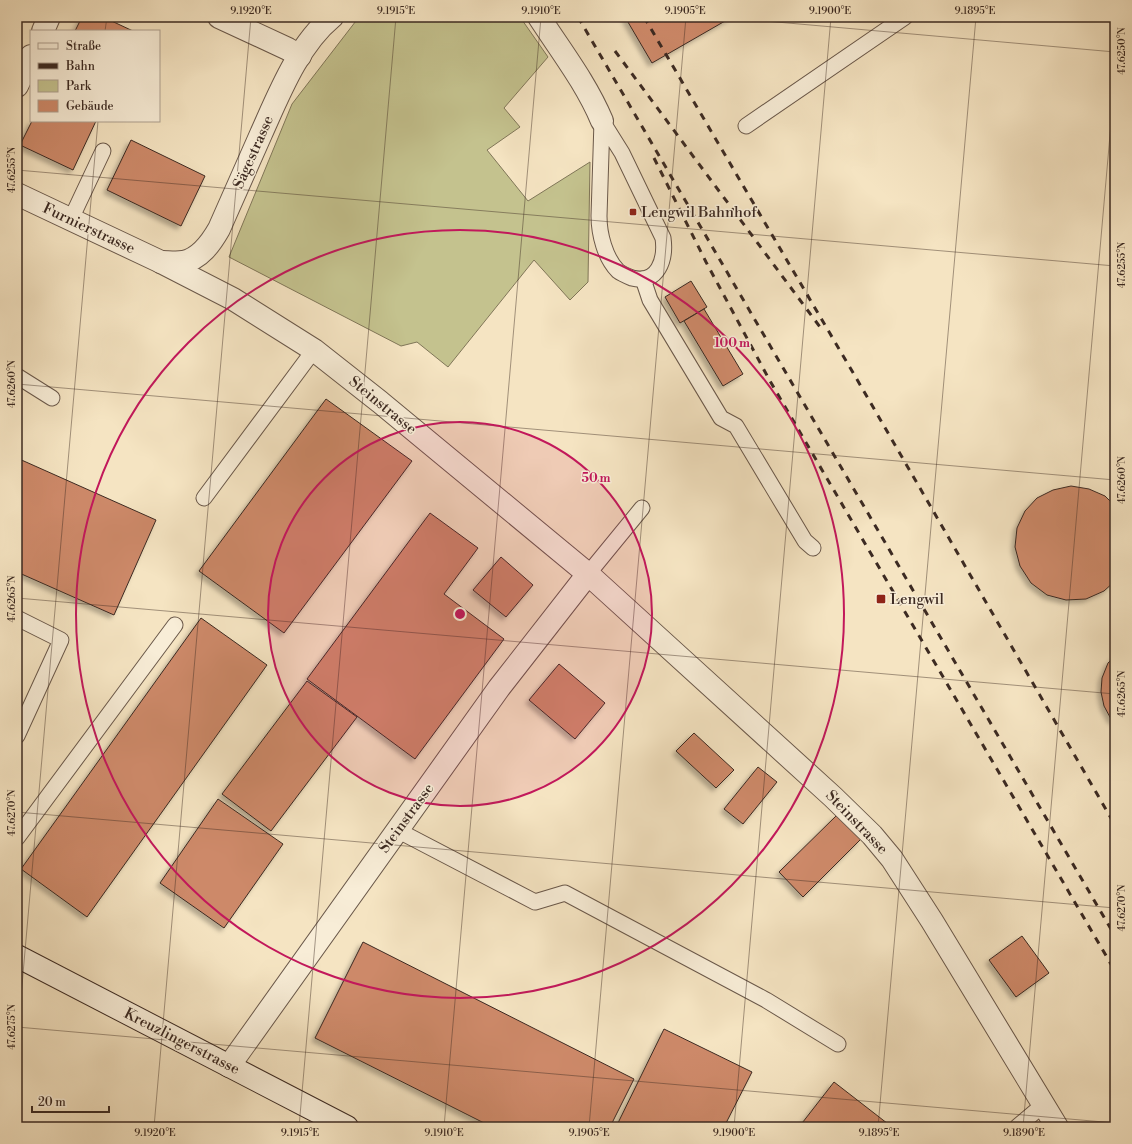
<svg xmlns="http://www.w3.org/2000/svg" width="1132" height="1144" font-family="'Libre Bodoni',serif">
	<style>
		.green { fill: #c4c28e; stroke: #807658 }
		.building { fill: #cd8969; stroke: #3c2a22; filter: url(#shadow) }
		.lines { fill: none; stroke-linecap: round; stroke-linejoin: round }
		.lane-casing { stroke: #6a584a; stroke-width: 17 }
		.street-casing { stroke: #6a584a; stroke-width: 24 }
		.secondary-casing { stroke: #3c2a22; stroke-width: 24 }
		.lane { stroke: #f8edd7; stroke-width: 15 }
		.street { stroke: #f8edd7; stroke-width: 22 }
		.secondary { stroke: #f8edd7; stroke-width: 22 }
		.rail { stroke: #3c2a22; stroke-width: 3; stroke-dasharray: 7 7; stroke-linecap: butt }
		.ticks { fill: none; stroke: #3c2a22; stroke-width: 1; stroke-opacity: 0.45 }
		.ring { fill: none; stroke: #c2185b; stroke-width: 2 }
		.poi-dot { fill: #8f2418; stroke: #f8edd7; stroke-width: 1.5 }
		.labels { text-anchor: middle; stroke-width: 3; stroke-linejoin: round; paint-order: stroke }
		.street-label { font-size: 15px; fill: #3c2a22; stroke: #f8edd7 }
		.poi-label { font-size: 15px; fill: #3c2a22; stroke: #f8edd7; text-anchor: start }
		.centre { fill: #c2185b; stroke: #f8edd7; stroke-width: 2 }
		.ring-label { font-size: 12px; text-anchor: middle; font-weight: bold; fill: #c2185b; stroke: #f8edd7; stroke-width: 3; stroke-linejoin: round; paint-order: stroke }
		.neatline { fill: none; stroke: #3c2a22; stroke-width: 1.5 }
		.ticks-label { font-size: 10px; text-anchor: middle; fill: #3c2a22 }
	</style>
	<defs>
		<filter id="shadow"><feDropShadow dx="-3.5" dy="3.5" stdDeviation="2" flood-color="#0004"/></filter>
	</defs>
	<rect width="100%" height="100%" fill="#f5e4c2"/>
	<filter id="stains"><feTurbulence type="fractalNoise" baseFrequency=".005" numOctaves="4"/><feColorMatrix values="0 0 0 0 .2 0 0 0 0 .09 0 0 0 0 .02 0 0 0 .5 -.17"/></filter>
	<radialGradient id="worn" r=".72"><stop offset=".6" stop-color="#630" stop-opacity="0"/><stop offset="1" stop-color="#630" stop-opacity=".3"/></radialGradient>
	<polygon class="green" points="359,17 520,17 548,57 504,108 520,127 487,150 528,201 590,162 588,282 570,300 534,260 448,367 417,342 401,346 229,257 292,104"/>
	<g class="building">
		<polygon points="82,17 103,17 133,31 75,31"/>
		<polygon points="625,17 732,17 652,63"/>
		<polygon points="32,121 96,121 73,170 20,145"/>
		<polygon points="131,140 205,176 181,226 107,190"/>
		<polygon points="691,281 707,307 680,323 665,297"/>
		<polygon points="704,309 743,374 723,386 684,321"/>
		<polygon points="326,399 412,461 284,633 199,571"/>
		<polygon points="17,458 156,520 114,615 17,572"/>
		<polygon points="1071,486 1089,489 1105,496 1115,506 1115,581 1104,591 1086,599 1066,600 1047,595 1031,583 1020,566 1015,547 1017,528 1025,511 1037,498 1053,490"/>
		<polygon points="430,513 478,548 444,594 504,639 415,759 307,679"/>
		<polygon points="501,557 533,585 506,617 473,590"/>
		<polygon points="201,618 267,665 87,917 21,869"/>
		<polygon points="1115,656 1115,722 1111,719 1104,706 1101,692 1102,678 1108,663"/>
		<polygon points="559,664 605,703 575,739 529,700"/>
		<polygon points="307,681 357,717 271,831 222,794"/>
		<polygon points="694,733 734,770 716,788 676,751"/>
		<polygon points="758,767 777,782 743,824 724,809"/>
		<polygon points="218,799 283,844 224,928 160,883"/>
		<polygon points="837,815 861,839 803,897 779,872"/>
		<polygon points="1022,936 1049,973 1016,997 989,960"/>
		<polygon points="363,942 634,1079 610,1127 492,1127 315,1038"/>
		<polygon points="664,1029 752,1072 724,1127 616,1127"/>
		<polygon points="834,1082 892,1127 799,1127"/>
	</g>
	<g class="lines">
		<g class="lane-casing">
			<g id="lane">
				<path d="M602,121L622,153L663,238C666,259 658,285 632,278C627,276 622,274 618,271C605,258 599,234 599,216Z"/>
				<polyline points="746,126 905,17"/>
				<polyline points="71,219 103,151"/>
				<polyline points="643,279 650,300 721,418 736,426 805,541 813,548"/>
				<polyline points="17,376 52,398"/>
				<polyline points="204,498 314,350"/>
				<polyline points="588,574 642,508"/>
				<polyline points="17,618 61,640 17,736"/>
				<polyline points="397,830 535,902 565,893 766,1000 838,1044"/>
				<polyline points="17,838 175,625"/>
				<polyline points="1017,1127 1043,1105"/>
			</g>
		</g>
		<g class="street-casing">
			<g id="street">
				<polyline points="219,17 288,49 300,56"/>
				<path d="M539,17C561,51 586,83 602,121"/>
				<polyline points="43,31 49,17"/>
				<polyline points="17,86 31,56"/>
				<polyline points="17,194 161,262 233,299 314,350 380,402 588,574 833,797 872,835 892,859 932,921 1057,1127"/>
				<path d="M161,262C168,262 176,263 183,262C200,259 211,243 219,229C233,198 247,166 261,134C279,94 298,45 332,17"/>
				<polyline points="229,1066 499,688 588,574"/>
			</g>
		</g>
		<g class="secondary-casing">
			<polyline id="secondary" points="17,956 347,1127"/>
		</g>
		<use href="#lane" class="lane"/>
		<use href="#street" class="street"/>
		<use href="#secondary" class="secondary"/>
		<g class="rail">
			<polyline points="578,17 1115,936"/>
			<polyline points="644,17 862,388 1115,825"/>
			<polyline points="615,51 820,327"/>
			<polyline points="654,158 706,262 770,381 1115,971"/>
		</g>
	</g>
	<path class="ticks" d="M720,17L1115,52M105,31L107,17M17,170L1115,266M17,384L1115,480M17,598L1115,694M17,812L1115,908M17,1027L1115,1123M17,1042L98,121M154,1127L251,17M299,1127L396,17M444,1127L541,17M589,1127L686,17M734,1127L831,17M878,1127L976,17M1023,1127L1115,78"/>
	<circle cx="460" cy="614" r="192" fill="#c2185b" fill-opacity=".12"/>
	<g class="ring">
		<circle cx="460" cy="614" r="192"/>
		<circle cx="460" cy="614" r="384"/>
	</g>
	<g class="poi-dot">
		<rect x="629" y="208" width="8" height="8" rx="2"/>
		<rect x="876" y="594" width="10" height="10" rx="2"/>
	</g>
	<g class="labels">
		<g class="street-label">
			<text transform="translate(253 152) rotate(-66)" y="5">Sägestrasse</text>
			<text transform="translate(89 228) rotate(25)" y="5">Furnierstrasse</text>
			<text transform="translate(383 405) rotate(39)" y="5">Steinstrasse</text>
			<text transform="translate(406 818) rotate(-54)" y="5">Steinstrasse</text>
			<text transform="translate(857 822) rotate(46)" y="5">Steinstrasse</text>
			<text transform="translate(182 1041) rotate(27)" y="5">Kreuzlingerstrasse</text>
		</g>
		<g class="poi-label">
			<text x="641" y="217">Lengwil Bahnhof</text>
			<text x="890" y="604">Lengwil</text>
		</g>
	</g>
	<circle cx="460" cy="614" r="6" class="centre"/>
	<g class="ring-label">
		<text x="732" y="347">100 m</text>
		<text x="596" y="482">50 m</text>
	</g>
	<rect width="1132" height="1144" fill="none" stroke="#f5e4c2" stroke-width="44"/>
	<rect x="30" y="30" width="130" height="92" fill="#f8edd7" stroke="#ad9f8f"/>
	<rect x="38" y="43" width="20" height="6" fill="#f8edd7" stroke="#ad9f8f"/>
	<text x="66" y="50" font-size="12" fill="#3c2a22">Straße</text>
	<rect x="38" y="63" width="20" height="6" fill="#3c2a22" stroke="#ad9f8f"/>
	<text x="66" y="70" font-size="12" fill="#3c2a22">Bahn</text>
	<rect x="38" y="80" width="20" height="12" fill="#c4c28e" stroke="#ad9f8f"/>
	<text x="66" y="90" font-size="12" fill="#3c2a22">Park</text>
	<rect x="38" y="100" width="20" height="12" fill="#cd8969" stroke="#ad9f8f"/>
	<text x="66" y="110" font-size="12" fill="#3c2a22">Gebäude</text>
	<path d="M32 1106v6h77v-6" fill="none" stroke="#3c2a22" stroke-width="2"/>
	<text x="38" y="1106" font-size="12" fill="#3c2a22" stroke="#f8edd7" stroke-width="3" paint-order="stroke">20 m</text>
	<rect x="22" y="22" width="1088" height="1100" class="neatline"/>
	<g class="ticks-label">
		<text x="251" y="14">9.1920°E</text>
		<text x="396" y="14">9.1915°E</text>
		<text x="541" y="14">9.1910°E</text>
		<text x="685" y="14">9.1905°E</text>
		<text x="830" y="14">9.1900°E</text>
		<text x="975" y="14">9.1895°E</text>
		<text transform="translate(1121 51) rotate(-90)" y="4">47.6250°N</text>
		<text transform="translate(11 170) rotate(-90)" y="4">47.6255°N</text>
		<text transform="translate(1121 265) rotate(-90)" y="4">47.6255°N</text>
		<text transform="translate(11 384) rotate(-90)" y="4">47.6260°N</text>
		<text transform="translate(1121 480) rotate(-90)" y="4">47.6260°N</text>
		<text transform="translate(11 599) rotate(-90)" y="4">47.6265°N</text>
		<text transform="translate(1121 694) rotate(-90)" y="4">47.6265°N</text>
		<text transform="translate(11 813) rotate(-90)" y="4">47.6270°N</text>
		<text transform="translate(1121 908) rotate(-90)" y="4">47.6270°N</text>
		<text transform="translate(11 1027) rotate(-90)" y="4">47.6275°N</text>
		<text x="155" y="1136">9.1920°E</text>
		<text x="300" y="1136">9.1915°E</text>
		<text x="444" y="1136">9.1910°E</text>
		<text x="589" y="1136">9.1905°E</text>
		<text x="734" y="1136">9.1900°E</text>
		<text x="879" y="1136">9.1895°E</text>
		<text x="1024" y="1136">9.1890°E</text>
	</g>
	<rect width="100%" height="100%" filter="url(#stains)"/>
	<rect width="100%" height="100%" fill="url(#worn)"/>
</svg>
